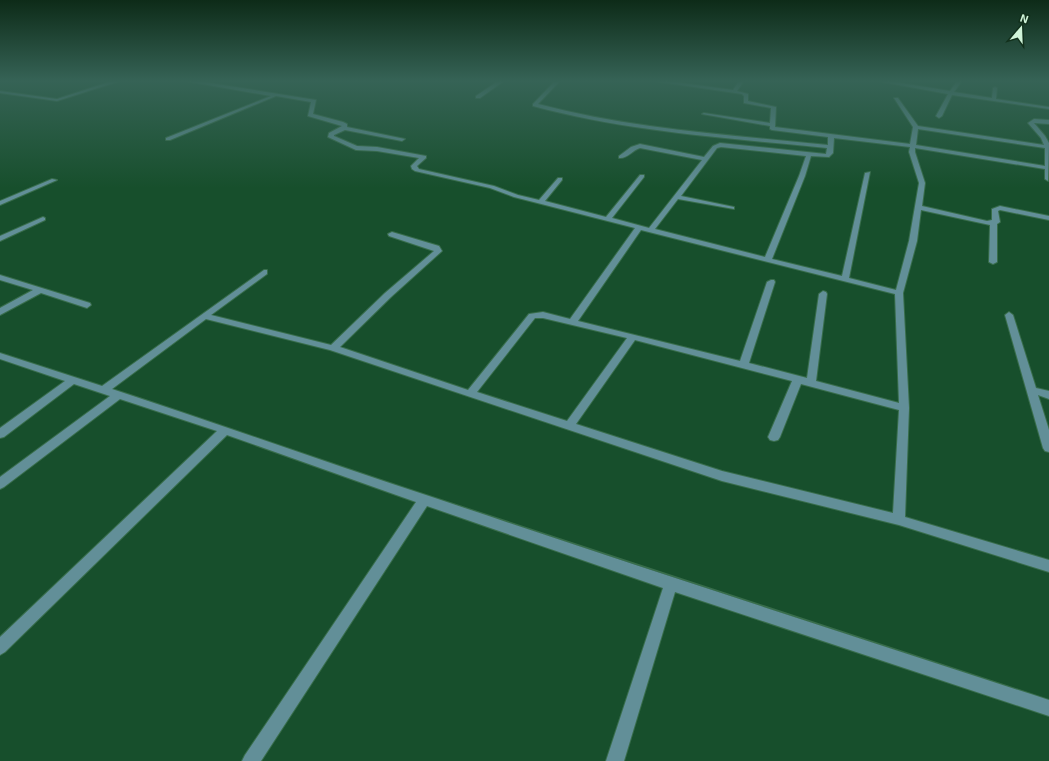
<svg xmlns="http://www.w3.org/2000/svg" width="1049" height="761" font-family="'Exo 2',sans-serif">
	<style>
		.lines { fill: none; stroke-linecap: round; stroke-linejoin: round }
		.minor-casing { stroke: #386d4b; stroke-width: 2 }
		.minor { fill: #628f98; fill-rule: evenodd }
	</style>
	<rect width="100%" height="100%" fill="#174f2c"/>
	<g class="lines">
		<g class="minor-casing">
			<g id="minor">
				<polygon points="112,81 120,81 57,101 0,93 0,91 57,99"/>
				<path d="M185,81H198L316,100L313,114L343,122L347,124V127L405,139L402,141L345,130L334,135V136L357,146L377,147L426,156V158L417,166L419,169L494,186L518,195L539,200L558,178H562V180L545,201L606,217L640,175H644V177L612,218L649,228L702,160L640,148C633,150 627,159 619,158V156L631,147L640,144L704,157L713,146L720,143L826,154L827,148C729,138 629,132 533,106V104L555,81H560L538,104C632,129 731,135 828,145V137L772,130L770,129V126L702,114L704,113L770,123L771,108L744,103V96L742,94L653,81H668L733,90L739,81H744L737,91L748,94V101L776,107L775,127L910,144L913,127L894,98H898L918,126L1044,145L1041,138L1028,123L1034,119L1049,120V124L1034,123L1045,136L1049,143L1048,181L1045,179V169L915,148V152L925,183L922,206L987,221L992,220V209L1000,206L1049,216V220L1000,210L998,211L1000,222L997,224V262L993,264L989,262L990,225L921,210L917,241L903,293L909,408L905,517L1049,560V572L899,525L722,481L330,350L206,319L112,389C219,424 325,462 432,497C637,566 843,633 1049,700V716L675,592L624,761H606L663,588L427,506L261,761H242L245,755L416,502L227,435L5,652L0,655V637L217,431L120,399L4,487L0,489V477L110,396L74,384L4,437L0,438V428L65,381L0,359V353L102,386L264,270H267V274L211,315L331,345L385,293L434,251L389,236L388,234L392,232L439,246L442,251L391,297L340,347L468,390L529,314L543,312L570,319L635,228L514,197L490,188L415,171L412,169L411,166L419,158L377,151L356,150L328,137L329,133L342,126L308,116L311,102L276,96L170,140H166V138L271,96ZM918,129L1045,148V166L916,145ZM834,138L910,147L909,152L919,183L909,241L896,290L849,278L870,172L865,173L842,276L772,259L805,176L811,156L829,157L833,153ZM721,147L806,156L799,176L765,257L655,229L678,199L734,209V207L681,196L717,148ZM641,230L895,294L899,403L816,381L827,294L826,292L823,291L819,294L807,378L749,363L775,282L774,280H771L767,282L740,361L578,321ZM535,318H543L627,338L567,421L477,392ZM635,340L792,381L768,437L770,440L774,441L778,440L780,437L801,384L899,410L893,513L722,471L576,424Z"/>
				<polygon points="498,81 504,81 480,98 476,98 476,96"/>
				<polygon points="877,81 889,81 950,91 957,81 962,81 954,92 992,98 993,88 995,87 997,88 996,99 1049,107 1049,109 952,95 942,116 939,118 936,116 948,94"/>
				<polygon points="52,179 57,180 0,205 0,201"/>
				<polygon points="43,217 45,218 45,220 0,241 0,236"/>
				<polygon points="0,275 90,303 91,305 87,308 41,293 0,315 0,308 33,290 0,280"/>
				<polygon points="1009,312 1013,315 1036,388 1049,391 1049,399 1038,395 1049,430 1049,452 1045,451 1043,448 1005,315"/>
			</g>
		</g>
		<use href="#minor" class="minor"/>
	</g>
	<linearGradient id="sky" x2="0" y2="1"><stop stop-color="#0d2b18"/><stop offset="0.43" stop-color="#366356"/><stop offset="1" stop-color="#366356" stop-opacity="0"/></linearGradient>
	<rect width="1049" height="188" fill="url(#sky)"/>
	<g transform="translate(1021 28) rotate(19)" stroke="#12301c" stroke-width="3" paint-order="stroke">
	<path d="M0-3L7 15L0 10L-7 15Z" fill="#d0f4d9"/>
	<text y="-6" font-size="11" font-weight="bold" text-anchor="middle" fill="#d0f4d9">N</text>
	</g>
</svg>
